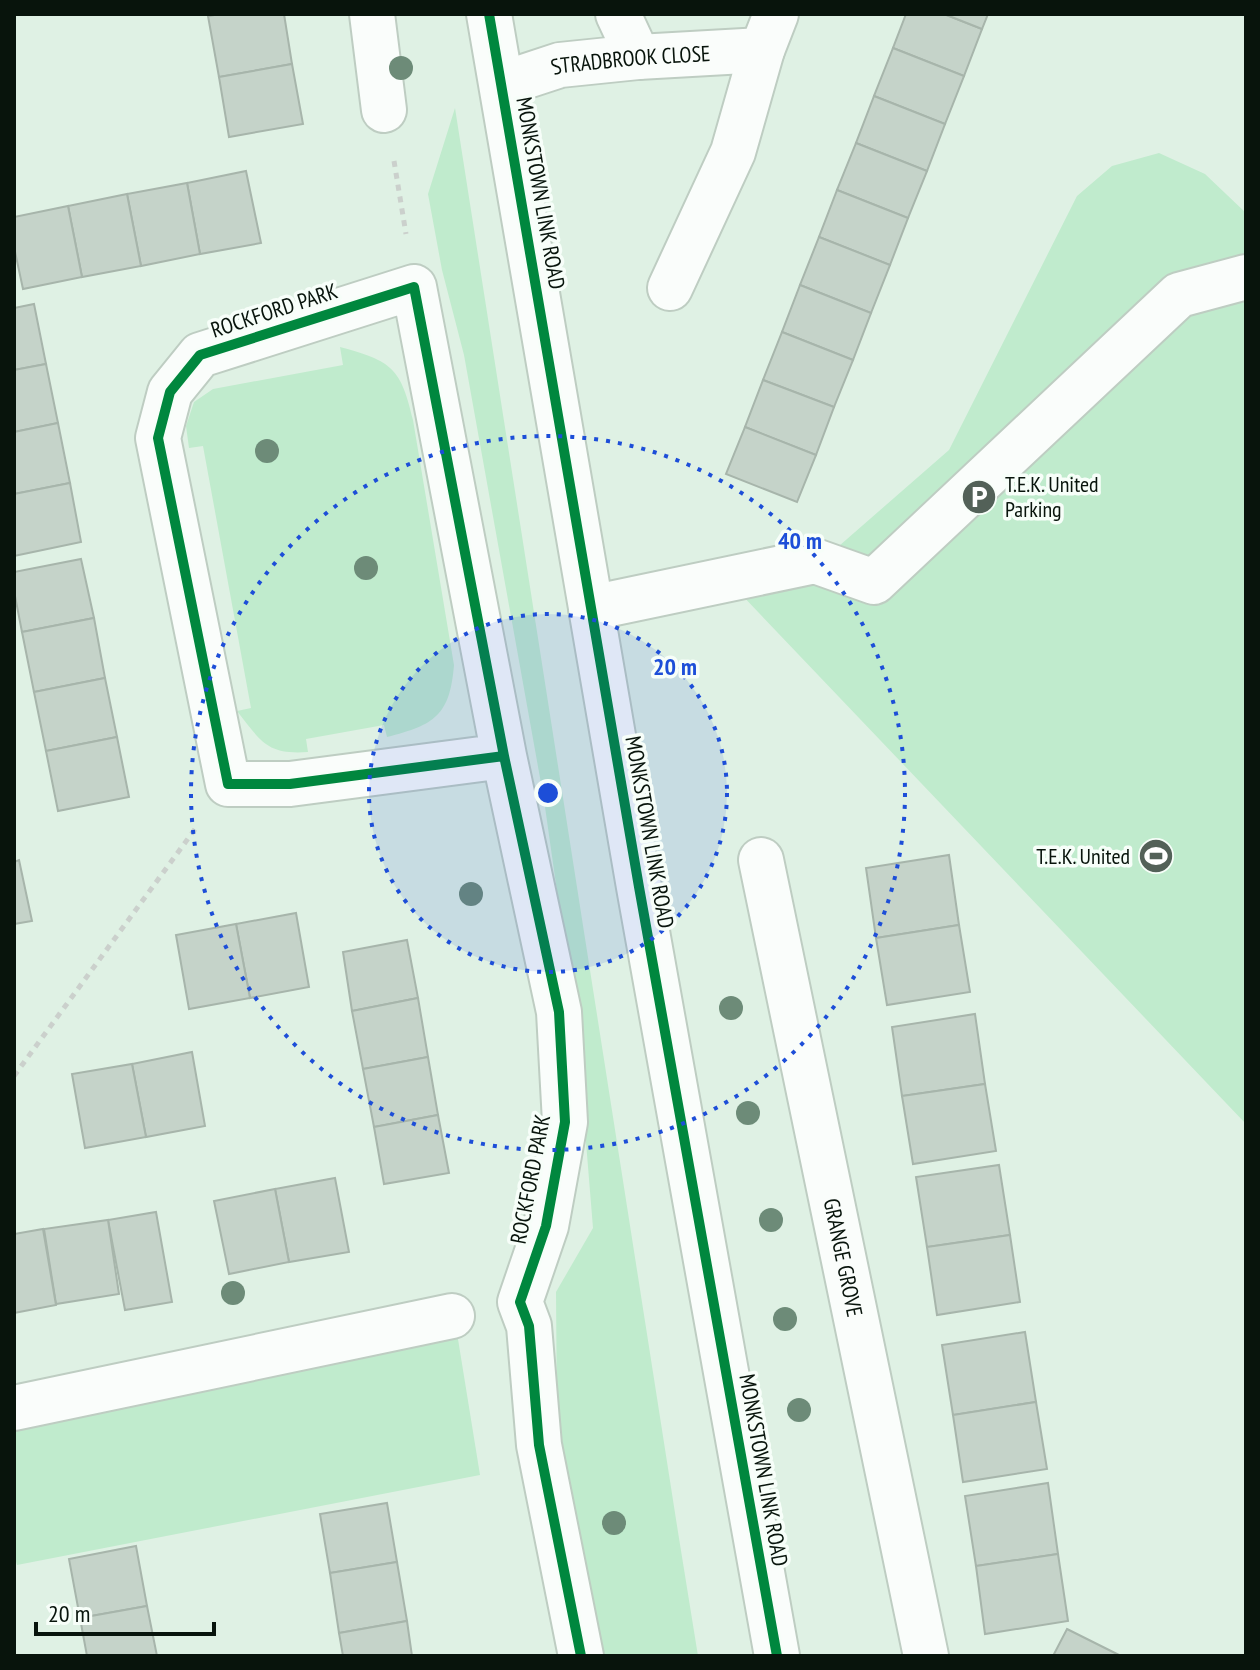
<svg xmlns="http://www.w3.org/2000/svg" width="1260" height="1670" font-family="'PT Sans Narrow',sans-serif">
	<style>
		.green { fill: #c0ebcd }
		.building { fill: #c5d3c9; stroke: #a7b5ab; stroke-width: 2 }
		.lines { fill: none; stroke-linecap: round; stroke-linejoin: round }
		.minor-casing { stroke: #becdc2; stroke-width: 48 }
		.path { stroke: #cbd0cc; stroke-width: 5; stroke-dasharray: 6 6; stroke-linecap: butt }
		.minor { stroke: #fafdfb; stroke-width: 44 }
		.cycleway-casing { stroke: #f7fef9; stroke-width: 15 }
		.cycleway { stroke: #00873e; stroke-width: 10 }
		.tree { fill: #6d8b78 }
		.ring { fill: none; stroke: #1d4ed8; stroke-width: 4; stroke-dasharray: 4 8 }
		.labels { text-anchor: middle; stroke-width: 7; stroke-linejoin: round; paint-order: stroke }
		.street-label { font-size: 22px; fill: #08140c; stroke: #f7fef9 }
		.poi-label { font-size: 22px; fill: #08140c; stroke: #f7fef9; text-anchor: start }
		.centre { fill: #1d4ed8; stroke: #f7fef9; stroke-width: 4 }
		.ring-label { font-size: 24px; text-anchor: middle; font-weight: bold; fill: #1d4ed8; stroke: #f7fef9; stroke-width: 7; stroke-linejoin: round; paint-order: stroke }
	</style>
	<rect width="100%" height="100%" fill="#dff1e4"/>
	<g class="green">
		<polygon points="455,108 678,1532 698,1656 603,1656 557,1423 556,1292 593,1228 577,1032 544,800 464,355 442,270 428,194"/>
		<polygon points="1159,153 1205,174 1246,213 1246,1124 718,570 839,546 949,450 1077,196 1112,166"/>
		<path d="M340,347C392,361 401,368 413,420L454,665C450,715 435,725 387,737L384,725L306,739L308,752C266,755 261,741 237,711L251,708L203,446L189,448L186,426L194,402L213,389L343,365Z"/>
		<polygon points="457,1333 480,1475 17,1565 14,1555 14,1422"/>
	</g>
	<g class="building">
		<polygon points="221,14 284,14 292,64 219,77 208,16"/>
		<polygon points="906,14 944,14 982,29 964,76 893,48"/>
		<polygon points="944,14 988,14 982,29"/>
		<polygon points="893,48 964,76 945,124 874,96"/>
		<polygon points="292,64 303,124 229,137 219,77"/>
		<polygon points="874,96 945,124 927,171 856,143"/>
		<polygon points="856,143 927,171 908,218 837,190"/>
		<polygon points="246,171 261,243 200,254 187,183"/>
		<polygon points="187,183 200,254 141,266 127,194"/>
		<polygon points="837,190 908,218 890,265 819,237"/>
		<polygon points="127,194 141,266 82,277 68,206"/>
		<polygon points="68,206 82,277 23,289 14,247 14,217"/>
		<polygon points="819,237 890,265 871,313 800,285"/>
		<polygon points="800,285 871,313 853,360 782,332"/>
		<polygon points="34,304 46,364 14,370 14,308"/>
		<polygon points="782,332 853,360 834,407 763,380"/>
		<polygon points="46,364 58,423 14,432 14,370"/>
		<polygon points="763,380 834,407 816,455 745,427"/>
		<polygon points="58,423 70,483 14,494 14,432"/>
		<polygon points="745,427 816,455 797,502 726,474"/>
		<polygon points="70,483 81,542 14,556 14,494"/>
		<polygon points="81,559 94,618 22,632 14,591 14,572"/>
		<polygon points="94,618 105,678 34,692 22,632"/>
		<polygon points="105,678 117,737 46,751 34,692"/>
		<polygon points="117,737 129,797 58,811 46,751"/>
		<polygon points="949,855 959,925 876,938 866,868"/>
		<polygon points="19,860 32,921 14,924 14,862"/>
		<polygon points="296,913 309,987 250,998 236,924"/>
		<polygon points="236,924 250,998 189,1009 176,935"/>
		<polygon points="959,925 970,992 887,1005 876,938"/>
		<polygon points="407,940 418,998 352,1011 343,952"/>
		<polygon points="418,998 428,1057 363,1069 352,1011"/>
		<polygon points="975,1014 985,1084 902,1096 892,1027"/>
		<polygon points="192,1052 205,1126 146,1137 132,1064"/>
		<polygon points="428,1057 438,1115 374,1127 363,1069"/>
		<polygon points="132,1064 146,1137 85,1148 72,1074"/>
		<polygon points="985,1084 996,1151 913,1164 902,1096"/>
		<polygon points="438,1115 449,1173 384,1184 374,1127"/>
		<polygon points="999,1165 1010,1235 927,1247 916,1177"/>
		<polygon points="335,1178 349,1252 289,1262 275,1189"/>
		<polygon points="275,1189 289,1262 229,1274 214,1201"/>
		<polygon points="156,1212 172,1302 125,1310 108,1220"/>
		<polygon points="108,1220 119,1294 56,1304 44,1229"/>
		<polygon points="43,1229 56,1305 14,1313 14,1234"/>
		<polygon points="1010,1235 1020,1302 937,1315 927,1247"/>
		<polygon points="1025,1332 1036,1402 953,1415 942,1345"/>
		<polygon points="1036,1402 1047,1469 963,1482 953,1415"/>
		<polygon points="1048,1483 1058,1554 976,1566 965,1496"/>
		<polygon points="387,1503 397,1562 330,1573 320,1514"/>
		<polygon points="136,1546 147,1606 80,1618 69,1559"/>
		<polygon points="1058,1554 1068,1621 985,1634 976,1566"/>
		<polygon points="397,1562 407,1621 339,1633 330,1573"/>
		<polygon points="147,1606 157,1656 87,1656 80,1618"/>
		<polygon points="407,1621 412,1656 343,1656 339,1633"/>
		<polygon points="1067,1629 1121,1656 1053,1656"/>
	</g>
	<g class="lines">
		<g class="minor-casing">
			<g id="minor">
				<polyline points="372,14 384,110"/>
				<polyline points="489,14 639,887 777,1656"/>
				<polyline points="618,14 638,57"/>
				<path id="s1" d="M502,84L560,65L638,57L762,50"/>
				<polyline points="670,288 733,152 762,50 776,14"/>
				<polyline points="591,608 815,561 874,582 1179,295 1246,277"/>
				<polyline points="504,756 290,784 228,784 158,438 170,392 200,355 414,287 504,756 559,1012 565,1122 546,1226 520,1302 529,1326 539,1445 581,1656"/>
				<path id="s2" d="M761,860L926,1656"/>
				<polyline points="14,1408 452,1316"/>
			</g>
		</g>
		<g class="path">
			<polyline points="394,161 406,234"/>
			<polyline points="14,1076 198,825"/>
		</g>
		<use href="#minor" class="minor"/>
		<g class="cycleway-casing">
			<g id="cycleway">
				<polyline points="489,14 639,887 777,1656"/>
				<polyline points="504,756 290,784 228,784 158,438 170,392 200,355 414,287 504,756 559,1012 565,1122 546,1226 520,1302 529,1326 539,1445 581,1656"/>
			</g>
		</g>
		<use href="#cycleway" class="cycleway"/>
	</g>
	<g class="tree">
		<circle cx="401" cy="68" r="12"/>
		<circle cx="267" cy="451" r="12"/>
		<circle cx="366" cy="568" r="12"/>
		<circle cx="471" cy="894" r="12"/>
		<circle cx="731" cy="1008" r="12"/>
		<circle cx="748" cy="1113" r="12"/>
		<circle cx="771" cy="1220" r="12"/>
		<circle cx="233" cy="1293" r="12"/>
		<circle cx="785" cy="1319" r="12"/>
		<circle cx="799" cy="1410" r="12"/>
		<circle cx="614" cy="1523" r="12"/>
	</g>
	<circle cx="548" cy="793" r="179" fill="#1d4ed8" fill-opacity=".12"/>
	<g class="ring">
		<circle cx="548" cy="793" r="179"/>
		<circle cx="548" cy="793" r="357"/>
	</g>
	<defs>
		<g id="parking-disc" transform="scale(1.8)"><circle r="9.5" fill="#536158" stroke="#f7fef9"/><path d="M-3.5-5.5H1a3.5 3.5 0 0 1 0 7H-1V5.5H-3.5ZM-1-3.4V-.6H.8a1.4 1.4 0 0 0 0-2.8Z" fill="#fff"/></g>
		<g id="stadium-disc" transform="scale(1.8)"><circle r="9.5" fill="#536158" stroke="#f7fef9"/><path d="M0-5a6.5 5 0 1 0 0 10a6.5 5 0 1 0 0-10ZM-3.5-1.8h7v3.6h-7Z" fill="#fff"/></g>
	</defs>
	<g fill-rule="evenodd">
		<use href="#parking-disc" x="979" y="497"/>
		<use href="#stadium-disc" x="1156" y="856"/>
	</g>
	<g class="labels">
		<g class="street-label">
			<text dy="8" stroke="none"><textPath href="#s1" startOffset="132">STRADBROOK CLOSE</textPath></text>
			<text transform="translate(541 193) rotate(80)" y="8">MONKSTOWN LINK ROAD</text>
			<text transform="translate(274 310) rotate(-18)" y="8">ROCKFORD PARK</text>
			<text transform="translate(650 832) rotate(80)" y="8">MONKSTOWN LINK ROAD</text>
			<text transform="translate(530 1179) rotate(-79)" y="8">ROCKFORD PARK</text>
			<text dy="8" stroke="none"><textPath href="#s2" startOffset="406">GRANGE GROVE</textPath></text>
			<text transform="translate(764 1470) rotate(80)" y="8">MONKSTOWN LINK ROAD</text>
		</g>
		<g class="poi-label">
			<text x="1005" y="492">T.E.K. United<tspan x="1005" dy="25">Parking</tspan></text>
			<text x="1130" y="864" text-anchor="end">T.E.K. United</text>
		</g>
	</g>
	<circle cx="548" cy="793" r="12" class="centre"/>
	<g class="ring-label">
		<text x="800" y="549">40 m</text>
		<text x="675" y="675">20 m</text>
	</g>
	<rect width="1260" height="1670" fill="none" stroke="#08140c" stroke-width="32"/>
	<path d="M36 1622v12h178v-12" fill="none" stroke="#08140c" stroke-width="4"/>
	<text x="48" y="1622" font-size="24" fill="#08140c" stroke="#f7fef9" stroke-width="6" paint-order="stroke">20 m</text>
</svg>
